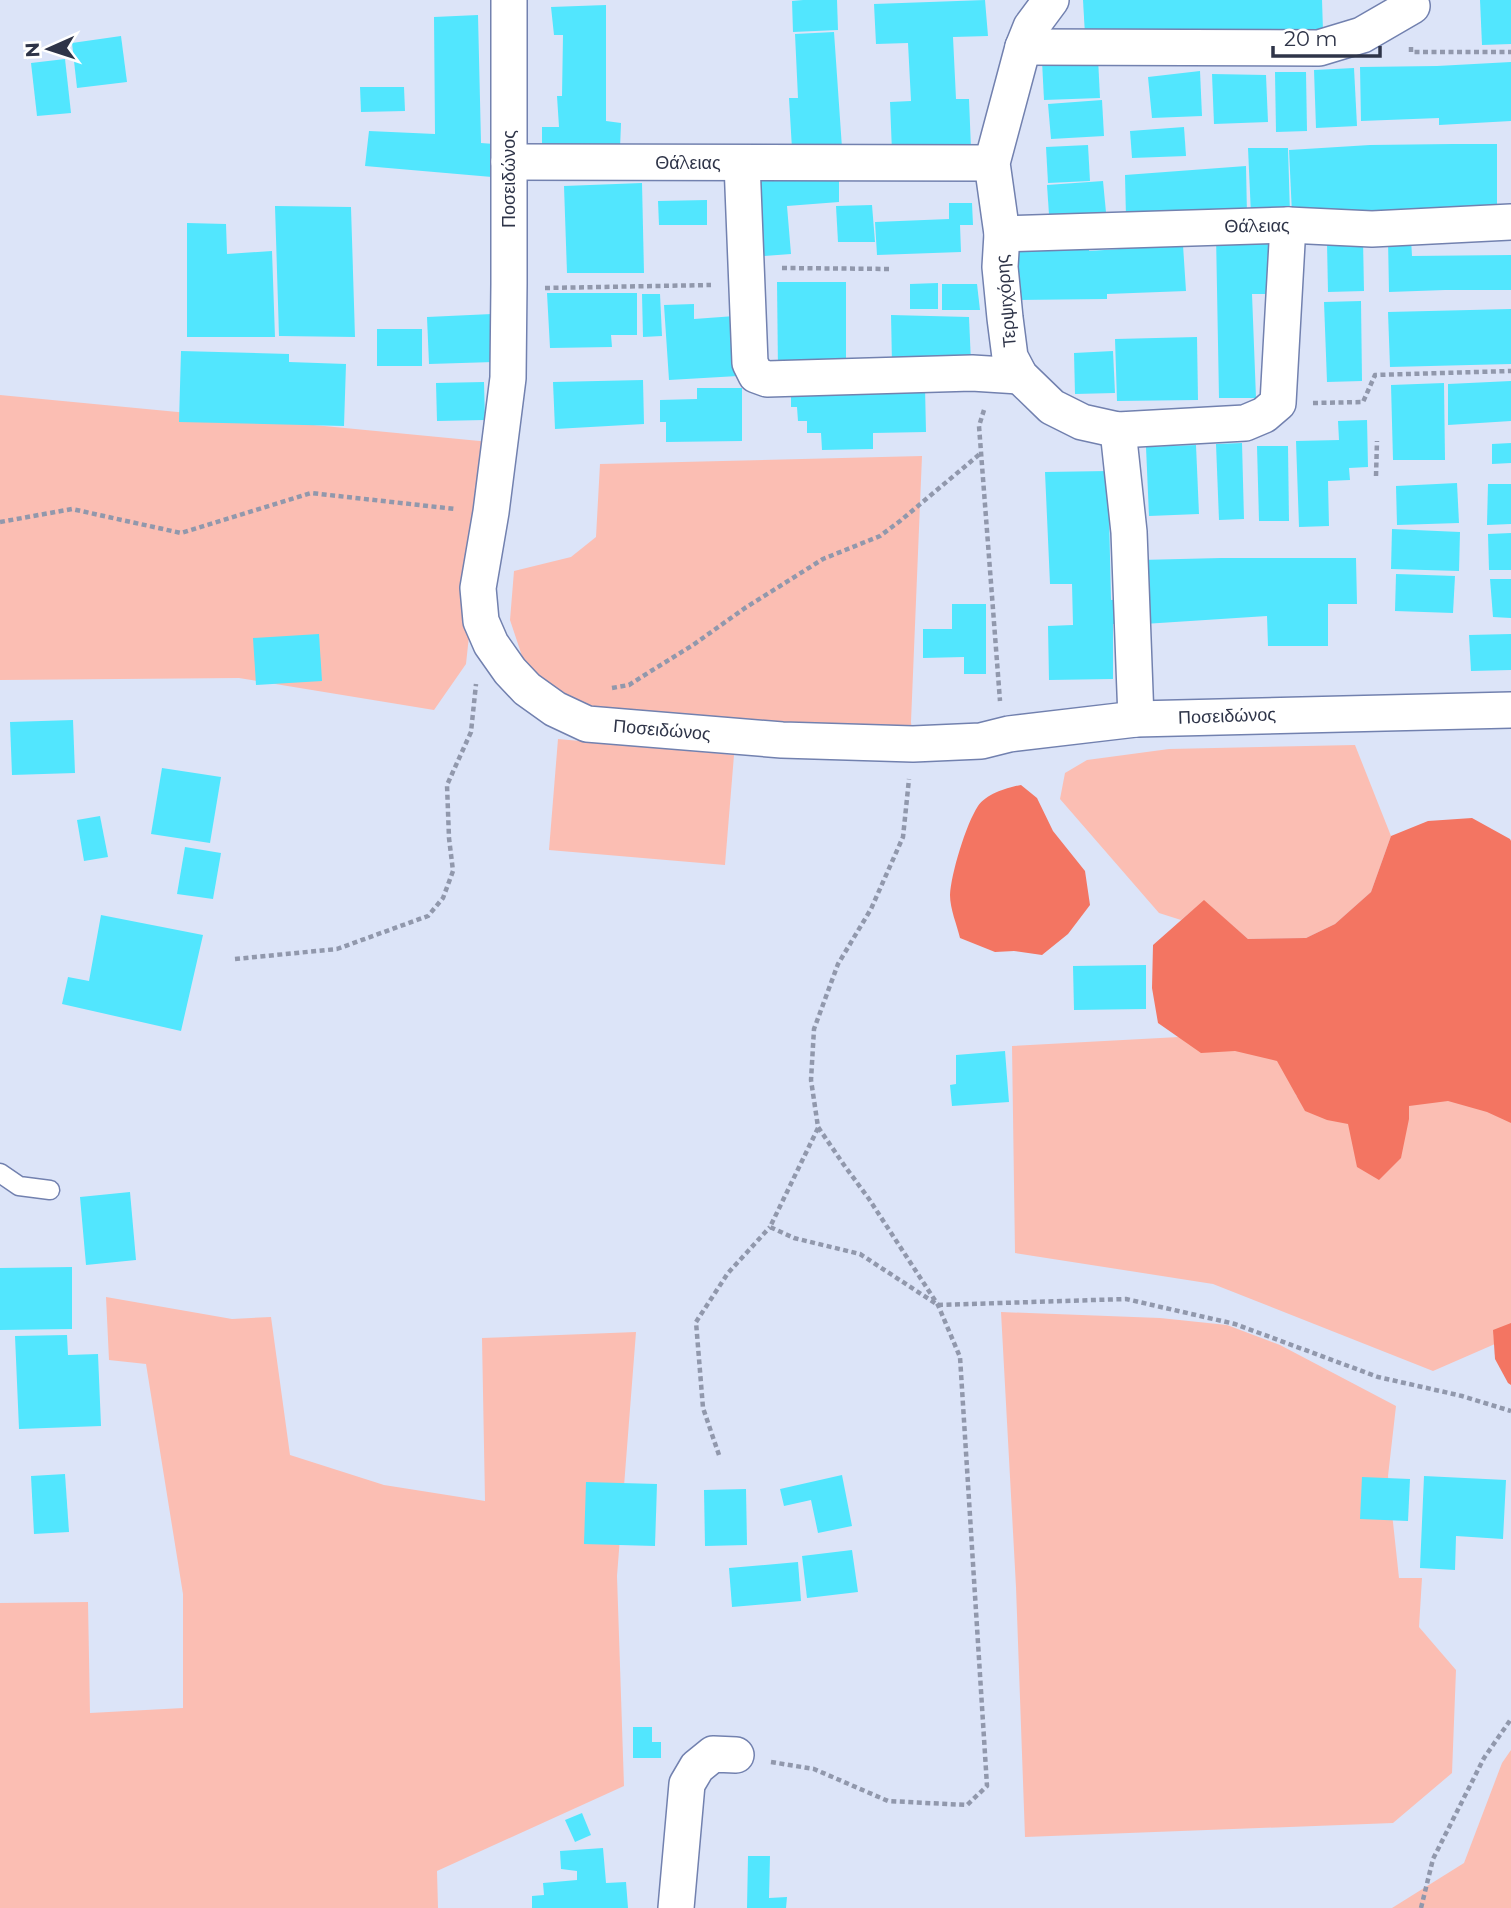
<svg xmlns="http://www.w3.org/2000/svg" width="1511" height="1908" font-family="Montserrat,sans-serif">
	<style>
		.green { fill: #fbbeb3 }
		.forest { fill: #f37562 }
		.building { fill: #52e6fe }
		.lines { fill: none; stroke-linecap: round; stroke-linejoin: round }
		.service-casing { stroke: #7281af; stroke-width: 21 }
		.minor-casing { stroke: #7281af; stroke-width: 38 }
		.path { stroke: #9198ac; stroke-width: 4.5; stroke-dasharray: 5 3.5; stroke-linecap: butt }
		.service { stroke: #fff; stroke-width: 18 }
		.minor { stroke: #fff; stroke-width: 35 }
		.labels { text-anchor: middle; stroke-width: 5; stroke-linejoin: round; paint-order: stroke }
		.street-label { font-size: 18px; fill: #2e3448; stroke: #fff }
	</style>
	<rect width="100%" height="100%" fill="#dce4f8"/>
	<g class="green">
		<polygon points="0,395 490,442 466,664 434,710 239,678 0,680"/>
		<polygon points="922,456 911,722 913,742 573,710 524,662 510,620 514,571 571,557 596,537 600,464"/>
		<polygon points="558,739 734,755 725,865 549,850"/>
		<polygon points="1355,745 1391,836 1371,892 1335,924 1306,938 1248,939 1204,901 1181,920 1159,913 1060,799 1065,773 1087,760 1169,749"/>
		<polygon points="1290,1031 1296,1096 1511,1093 1511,1337 1433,1371 1213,1284 1015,1253 1012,1046"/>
		<polygon points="106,1297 232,1319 271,1317 290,1455 384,1485 485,1501 482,1338 636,1332 617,1576 624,1786 437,1871 438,1908 0,1908 0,1603 88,1602 90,1713 183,1708 183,1594 146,1364 109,1360"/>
		<polygon points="1001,1312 1160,1318 1227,1325 1280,1345 1396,1406 1388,1476 1399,1578 1422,1578 1419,1627 1456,1670 1452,1773 1393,1823 1025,1837 1016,1587"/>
		<polygon points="1511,1750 1511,1908 1392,1908 1464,1863 1502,1763"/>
	</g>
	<g class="forest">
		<path d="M1021,785L1037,798L1053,831L1085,871L1090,905L1068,934L1042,955L1014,951L995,952L960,938C957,925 950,909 950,895C951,874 966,824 978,806C986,794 1008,787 1021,785Z"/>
		<polygon points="1472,818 1510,839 1511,841 1511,1123 1487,1112 1448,1101 1409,1106 1409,1119 1401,1158 1379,1180 1357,1167 1348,1124 1327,1120 1305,1111 1277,1061 1235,1051 1201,1053 1158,1023 1152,988 1153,945 1204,900 1248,939 1306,938 1335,924 1371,892 1391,836 1428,821"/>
		<polygon points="1511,1323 1511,1385 1508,1383 1495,1359 1493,1330"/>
	</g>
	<g class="building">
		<polygon points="803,0 837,0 838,30 793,32 792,1"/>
		<polygon points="985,0 988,36 953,37 956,99 969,99 971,149 892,152 890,102 911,101 908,43 876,44 874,4"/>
		<polygon points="1083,0 1322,0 1323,32 1085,35"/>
		<polygon points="1480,0 1511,0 1511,44 1482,45"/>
		<polygon points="606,5 606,121 621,123 620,149 542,148 542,127 559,127 557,96 562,96 563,35 554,35 551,7"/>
		<polygon points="478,15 481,143 494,144 492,177 365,166 369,131 435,134 434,17"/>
		<polygon points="834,32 842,148 792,149 789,98 798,98 795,34"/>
		<polygon points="121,36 127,82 77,88 72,43"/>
		<polygon points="1098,58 1100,98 1044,100 1042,61"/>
		<polygon points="65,59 71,113 37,116 31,63"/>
		<polygon points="1511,62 1511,121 1439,125 1439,118 1361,121 1360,67 1437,66"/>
		<polygon points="1354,68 1357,126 1316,128 1314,70"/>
		<polygon points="1200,71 1202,116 1152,118 1148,77"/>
		<polygon points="1275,72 1306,72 1307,131 1276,132"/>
		<polygon points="1212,74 1266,75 1268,122 1214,124"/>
		<polygon points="360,87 404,87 405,111 361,112"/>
		<polygon points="1102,100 1104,136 1051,139 1048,104"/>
		<polygon points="1184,127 1186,156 1132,158 1130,131"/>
		<polygon points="1452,144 1497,144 1497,209 1292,214 1289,150 1370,145"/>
		<polygon points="1088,145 1090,181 1048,183 1046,147"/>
		<polygon points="1248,148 1288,148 1290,214 1251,215"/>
		<polygon points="1246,166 1247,215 1126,218 1125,175"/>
		<polygon points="785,179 839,179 839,202 787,206 791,254 764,256 759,181"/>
		<polygon points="1103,181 1107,223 1050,229 1047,185"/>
		<polygon points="642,183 644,273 567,273 564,186"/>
		<polygon points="707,200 707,225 659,225 658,201"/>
		<polygon points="949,203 972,203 973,225 960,225 961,252 877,255 875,222 949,219"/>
		<polygon points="872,205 875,242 838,242 836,206"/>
		<polygon points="275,206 351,207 355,337 279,336"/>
		<polygon points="187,223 226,224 227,254 272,251 275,337 187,337"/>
		<polygon points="1216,234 1273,234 1274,294 1252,294 1256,398 1219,398"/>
		<polygon points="1363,239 1364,291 1328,292 1327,242"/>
		<polygon points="1388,239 1411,239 1412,256 1511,255 1511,290 1445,290 1389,292"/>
		<polygon points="1090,243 1089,251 1183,245 1186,291 1107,294 1107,299 1013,300 1012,245"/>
		<polygon points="777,282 846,282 846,371 778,371"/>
		<polygon points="938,283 938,309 910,309 910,284"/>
		<polygon points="942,284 977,284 980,310 942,310"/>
		<polygon points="547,293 637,293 637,335 611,335 612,347 550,348"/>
		<polygon points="642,294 660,294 662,336 643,337"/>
		<polygon points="1361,301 1362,381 1327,382 1324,302"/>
		<polygon points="694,304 694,319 735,316 738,376 669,380 664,305"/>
		<polygon points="1511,309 1511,364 1390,367 1388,312"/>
		<polygon points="492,314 494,362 429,364 427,317"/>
		<polygon points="891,315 969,317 971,363 892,364"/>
		<rect x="377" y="329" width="45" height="37"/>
		<polygon points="1197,337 1198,400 1117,401 1115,339"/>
		<polygon points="181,351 289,354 289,362 346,364 344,426 179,422"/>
		<polygon points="1113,351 1115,393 1075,394 1074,353"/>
		<polygon points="643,380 644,424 555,429 553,382"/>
		<polygon points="1511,381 1511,421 1448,425 1448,384"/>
		<polygon points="484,382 485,420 437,421 436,383"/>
		<polygon points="1444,383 1445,460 1393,460 1391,385"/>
		<polygon points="925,387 926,432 873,433 873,449 822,450 821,433 807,433 807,421 798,421 797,407 791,407 791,391"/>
		<polygon points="697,388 742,388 742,441 666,442 666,422 660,422 660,400 697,399"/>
		<polygon points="1367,420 1368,467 1349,468 1350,480 1328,481 1329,526 1299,527 1296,441 1339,440 1338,421"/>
		<polygon points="1242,443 1244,519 1219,520 1216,444"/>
		<polygon points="1511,443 1511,463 1492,464 1492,444"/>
		<polygon points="1196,445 1199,514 1149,516 1146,447"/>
		<polygon points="1257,446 1288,446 1289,521 1259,521"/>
		<polygon points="1108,471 1111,600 1123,599 1124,624 1113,624 1113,679 1049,680 1048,626 1073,625 1072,584 1050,584 1045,472"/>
		<polygon points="1457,483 1459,523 1397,525 1396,486"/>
		<polygon points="1488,484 1511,484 1511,524 1487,525"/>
		<polygon points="1392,529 1460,532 1459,571 1391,569"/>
		<polygon points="1511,533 1511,570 1489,570 1488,534"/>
		<polygon points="1221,558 1356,558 1357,604 1328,604 1328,646 1268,646 1267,616 1144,624 1140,560"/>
		<polygon points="1396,574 1455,576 1453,613 1395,611"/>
		<polygon points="1490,579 1511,579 1511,618 1493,617"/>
		<polygon points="952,604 986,604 986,674 964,674 964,657 923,658 923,629 952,629"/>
		<polygon points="319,634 322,681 256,685 253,638"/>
		<polygon points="1511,634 1511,670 1471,671 1469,635"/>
		<polygon points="73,720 75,773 12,775 10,722"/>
		<polygon points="162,768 221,777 210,843 151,834"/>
		<polygon points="100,816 108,857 84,861 77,820"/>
		<polygon points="185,847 221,853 213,899 177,894"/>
		<polygon points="101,915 203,935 181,1031 62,1004 68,977 89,981"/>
		<polygon points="1146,965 1146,1009 1074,1010 1073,966"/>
		<polygon points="1005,1051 1009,1102 952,1106 950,1085 956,1084 956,1055"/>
		<polygon points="130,1192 136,1260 86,1265 80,1197"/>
		<polygon points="72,1267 72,1329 0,1330 0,1268"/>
		<polygon points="67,1335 68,1355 98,1354 101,1426 19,1429 15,1336"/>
		<polygon points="65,1474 69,1532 34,1534 31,1476"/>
		<polygon points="842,1475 852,1526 818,1533 811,1500 784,1506 780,1489"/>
		<polygon points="1424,1476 1506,1480 1503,1539 1456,1536 1455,1570 1420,1568"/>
		<polygon points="1362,1477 1410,1479 1408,1521 1360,1519"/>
		<polygon points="586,1482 657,1484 655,1546 584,1544"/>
		<polygon points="746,1489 747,1545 705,1546 704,1490"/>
		<polygon points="852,1550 858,1592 807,1598 802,1556"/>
		<polygon points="798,1562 801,1601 732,1607 729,1568"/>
		<polygon points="633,1727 652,1727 652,1742 661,1742 661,1758 633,1758"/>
		<polygon points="582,1813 591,1835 575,1842 565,1820"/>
		<polygon points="603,1848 606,1883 626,1882 628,1908 532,1908 532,1896 544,1895 543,1883 577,1880 577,1871 561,1869 560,1851"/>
		<polygon points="748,1856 770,1856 769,1898 787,1897 786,1908 747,1908"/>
	</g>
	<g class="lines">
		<g class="service-casing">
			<polyline id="service" points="0,1173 19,1186 50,1190"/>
		</g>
		<g class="minor-casing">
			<g id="minor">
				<polyline points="509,0 509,284 508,378 491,512 478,588 481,621 491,644 510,671 527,689 555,709 587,724 782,740 913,744 981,741 1009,734 1136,719 1511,710"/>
				<polyline points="1051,0 1031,27 1023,47 992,163 1002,234 1000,267 1005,318 1010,357 1020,376 1052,407 1082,422 1118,430 1245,423 1264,415 1278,403 1288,225"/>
				<polyline points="1023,47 1319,48 1362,35 1412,6"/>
				<polyline points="509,162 992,163"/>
				<polyline points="742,163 750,363 756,375 767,379 972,373 1020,376"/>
				<polyline points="1002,234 1288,225 1372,229 1511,222"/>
				<polyline points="1118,430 1129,532 1136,719"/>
				<polyline points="676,1908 687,1784 697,1767 713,1754 736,1755"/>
			</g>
		</g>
		<g class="path">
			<polyline points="1411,47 1411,52 1511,52"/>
			<polyline points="782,268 892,269"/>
			<polyline points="545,288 711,285"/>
			<polyline points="1313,403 1363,402 1375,375 1511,371"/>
			<polyline points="984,410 979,426 1000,701"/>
			<polyline points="1376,476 1377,441"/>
			<polyline points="0,522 72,509 181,533 311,493 455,509"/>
			<polyline points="612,688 629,685 651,671 693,645 745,608 823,559 880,536 900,521 981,453"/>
			<polyline points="235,959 337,949 428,916 443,898 453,871 449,838 447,785 471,732 476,684"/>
			<polyline points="818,1128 770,1227 794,1238 860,1254 938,1305 1126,1299 1235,1324 1378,1377 1462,1396 1511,1411"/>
			<polyline points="719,1455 703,1408 696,1322 728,1273 770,1227"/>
			<polyline points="771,1762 814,1769 888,1801 967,1805 987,1786 960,1357 938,1305 869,1199 844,1165 818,1127 811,1080 814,1029 838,964 871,909 903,837 909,779"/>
			<polyline points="1421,1908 1433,1859 1484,1758 1511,1719"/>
		</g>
		<use href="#service" class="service"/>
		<use href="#minor" class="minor"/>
	</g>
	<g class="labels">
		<g class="street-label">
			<text x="688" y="169">Θάλειας</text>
			<text transform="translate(509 179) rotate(-90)" y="6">Ποσειδώνος</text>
			<text transform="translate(1257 226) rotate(-1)" y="6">Θάλειας</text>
			<text transform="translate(1006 301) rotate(-95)" y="6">Τερψιχόρης</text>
			<text transform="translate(1227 716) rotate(-2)" y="6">Ποσειδώνος</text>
			<text transform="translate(662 730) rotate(5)" y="6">Ποσειδώνος</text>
		</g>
	</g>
	<g transform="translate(49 49) rotate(267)" stroke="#ffffff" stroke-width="5" paint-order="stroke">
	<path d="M0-5L12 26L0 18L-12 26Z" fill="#2e3448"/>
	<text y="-10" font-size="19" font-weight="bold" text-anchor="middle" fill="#2e3448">N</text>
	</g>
	<path d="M1273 46v10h107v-10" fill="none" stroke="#2e3448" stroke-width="3.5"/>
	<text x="1284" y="46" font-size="21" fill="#2e3448" stroke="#ffffff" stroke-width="5" paint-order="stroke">20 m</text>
</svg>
